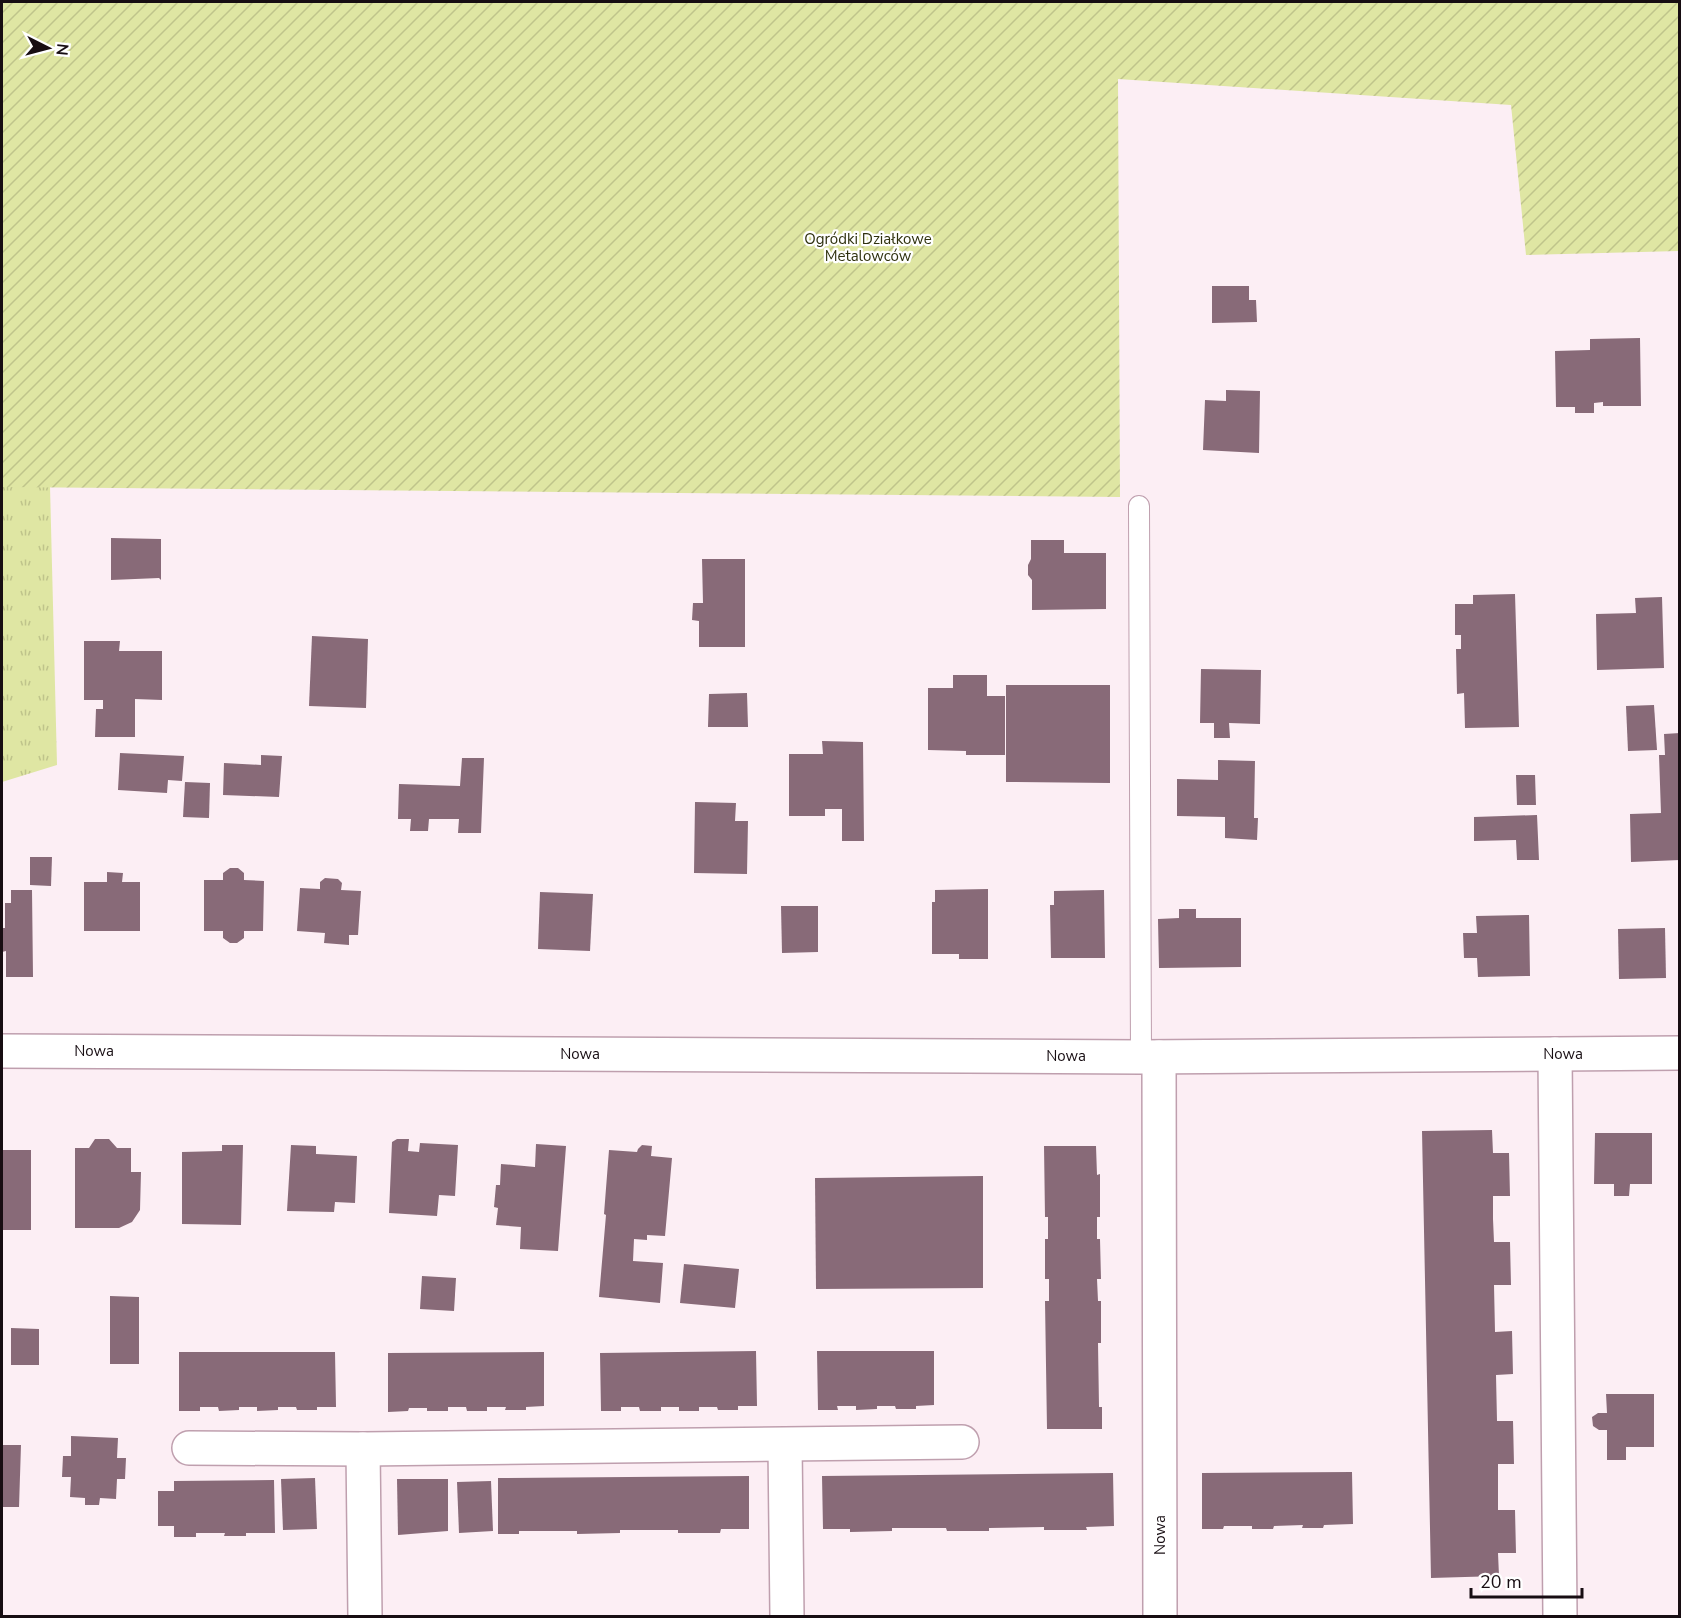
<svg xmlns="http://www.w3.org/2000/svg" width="1681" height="1618" font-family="'Nunito Sans',sans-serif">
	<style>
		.grass { fill: url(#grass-tufts) }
		.garden { fill: url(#garden-furrows) }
		.building { fill: #886a78 }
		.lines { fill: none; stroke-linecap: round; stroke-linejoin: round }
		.lane-casing { stroke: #bf9fae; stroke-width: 22 }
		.street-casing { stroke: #bf9fae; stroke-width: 36 }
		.lane { stroke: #fff; stroke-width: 20 }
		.street { stroke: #fff; stroke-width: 33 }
		.labels { text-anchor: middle; stroke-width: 4.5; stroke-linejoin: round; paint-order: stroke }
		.park-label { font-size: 15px; fill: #2f310e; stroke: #fff }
		.street-label { font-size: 15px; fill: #170d12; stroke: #fff }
	</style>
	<defs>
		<pattern id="grass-tufts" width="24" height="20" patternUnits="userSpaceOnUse" patternTransform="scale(1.5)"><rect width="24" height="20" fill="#dfe6a3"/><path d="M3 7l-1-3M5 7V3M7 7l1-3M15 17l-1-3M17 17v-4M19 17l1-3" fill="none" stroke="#bfc48b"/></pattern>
		<pattern id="garden-furrows" width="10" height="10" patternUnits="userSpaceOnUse" patternTransform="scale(1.5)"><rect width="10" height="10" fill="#dfe6a3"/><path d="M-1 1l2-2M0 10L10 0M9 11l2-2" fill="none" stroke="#bfc48b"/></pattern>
	</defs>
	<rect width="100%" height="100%" fill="#fceef4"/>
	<polygon class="grass" points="50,486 57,765 2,782 2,487"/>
	<polygon class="garden" points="2,2 1679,2 1679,251 1526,255 1511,105 1118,79 1120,497 2,487"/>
	<g class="building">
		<polygon points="1212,286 1249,286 1249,300 1256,300 1257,322 1212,323"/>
		<polygon points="1640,338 1641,406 1603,406 1603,402 1594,403 1594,413 1575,413 1575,407 1556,407 1555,351 1590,350 1590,339"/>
		<polygon points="1226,390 1260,391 1259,453 1203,450 1205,400 1226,401"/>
		<polygon points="111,538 161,539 161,580 159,578 111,580"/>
		<polygon points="1031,540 1064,540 1064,553 1106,553 1106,609 1032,610 1032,580 1028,575 1028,565 1031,559"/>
		<polygon points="702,559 745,559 745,647 699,647 699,621 692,620 693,603 703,603"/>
		<polygon points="1515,594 1519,727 1465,728 1464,693 1457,694 1456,649 1461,649 1461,635 1455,635 1455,604 1473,604 1473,595"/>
		<polygon points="1662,597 1664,668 1597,670 1596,614 1636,613 1635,598"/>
		<polygon points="312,636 368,639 366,708 309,706"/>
		<polygon points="84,641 120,641 119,651 162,651 162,700 135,699 135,737 95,737 96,709 103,709 103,700 84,700"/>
		<polygon points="1201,669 1261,670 1260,724 1229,723 1230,738 1214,738 1214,723 1200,723"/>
		<polygon points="953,675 987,675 987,696 1005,696 1005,755 966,755 966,751 928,750 928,688 953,688"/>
		<polygon points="1006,685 1110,685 1110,783 1006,782"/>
		<polygon points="747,693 748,727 708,727 709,694"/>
		<polygon points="1654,705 1657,750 1628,751 1626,706"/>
		<polygon points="1680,733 1680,860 1631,862 1630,814 1661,813 1659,755 1665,755 1664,734"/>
		<polygon points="822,741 863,742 864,841 842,841 842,809 825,809 825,816 789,816 789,754 823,754"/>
		<polygon points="120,753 184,756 182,781 168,780 167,793 118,790"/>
		<polygon points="261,755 282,756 279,797 223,795 224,763 261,765"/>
		<polygon points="462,758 484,758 481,833 458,833 459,819 429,819 428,831 410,831 411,819 398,819 399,784 460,786"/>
		<polygon points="1218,760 1255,761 1254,818 1258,818 1257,840 1225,838 1225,817 1177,816 1177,779 1218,780"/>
		<polygon points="1516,775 1535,775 1536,805 1517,805"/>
		<polygon points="185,782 210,783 209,818 183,817"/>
		<polygon points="695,802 736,803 735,821 748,821 747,874 694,873"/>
		<polygon points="1537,815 1539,860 1517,860 1516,840 1474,841 1474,817"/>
		<polygon points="30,857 52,857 51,886 30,885"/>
		<polygon points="230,868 238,868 244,873 244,880 264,881 263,931 244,931 244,938 237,943 230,943 223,938 223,931 204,931 204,880 223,880 223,873"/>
		<polygon points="107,872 123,873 122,882 140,882 140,931 84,931 84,882 107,882"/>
		<polygon points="325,878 338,879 342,883 341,890 361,891 358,935 349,935 349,945 324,943 325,933 297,931 300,888 320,889 320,882"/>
		<polygon points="988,889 988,959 959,959 959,954 932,954 932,902 935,902 935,890"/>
		<polygon points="11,890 32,890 33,977 6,977 6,951 2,952 2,928 5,928 5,903 11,903"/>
		<polygon points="1104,890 1105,958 1051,958 1050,905 1054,905 1054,891"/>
		<polygon points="540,892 593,894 590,951 538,949"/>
		<polygon points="781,906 818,906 818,952 782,953"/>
		<polygon points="1179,909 1196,909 1196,918 1241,918 1241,967 1159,968 1158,919 1179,918"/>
		<polygon points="1529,915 1530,976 1478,977 1477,958 1464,958 1463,933 1477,933 1476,916"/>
		<polygon points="1665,928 1666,978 1619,979 1618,929"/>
		<polygon points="1492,1130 1493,1153 1509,1153 1510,1196 1493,1196 1493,1219 1494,1242 1510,1242 1511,1285 1494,1285 1495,1332 1512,1331 1513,1374 1496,1375 1497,1421 1513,1421 1514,1464 1498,1464 1498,1510 1515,1510 1516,1553 1498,1553 1499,1576 1431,1578 1422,1131"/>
		<polygon points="1595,1133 1652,1133 1652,1184 1630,1184 1629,1196 1614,1196 1614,1184 1594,1184"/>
		<polygon points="95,1139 109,1139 117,1148 131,1148 131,1172 141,1172 140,1210 132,1222 119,1228 75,1228 75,1148 89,1148"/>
		<polygon points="397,1139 409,1139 408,1151 419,1152 420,1143 458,1145 455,1196 439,1195 437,1216 389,1213 392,1142"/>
		<polygon points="536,1144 566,1146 558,1251 520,1249 521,1227 496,1225 498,1208 494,1207 496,1185 500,1185 501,1164 535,1167"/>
		<polygon points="222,1145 243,1145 241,1225 182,1224 182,1152 222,1151"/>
		<polygon points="291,1145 316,1146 316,1154 357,1156 355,1203 335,1202 334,1212 287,1211"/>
		<polygon points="642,1145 652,1146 651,1156 672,1158 665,1236 647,1235 647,1240 634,1239 633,1261 663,1263 660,1303 599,1297 606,1215 604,1214 609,1150 637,1152 638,1149"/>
		<polygon points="1044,1146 1096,1146 1097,1175 1100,1174 1100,1217 1097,1217 1097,1239 1100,1239 1101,1279 1097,1279 1098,1301 1101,1301 1101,1343 1098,1343 1099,1407 1102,1407 1102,1429 1047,1429 1045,1301 1049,1301 1049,1279 1045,1279 1045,1239 1048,1239 1048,1217 1045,1217"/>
		<rect x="2" y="1150" width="29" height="80"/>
		<polygon points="983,1176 983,1288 816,1289 815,1178"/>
		<polygon points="684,1264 739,1269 735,1308 680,1303"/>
		<polygon points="422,1276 456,1278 454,1311 420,1309"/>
		<polygon points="110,1296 139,1297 139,1364 110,1364"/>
		<polygon points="11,1328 39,1329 39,1365 11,1365"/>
		<polygon points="756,1351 757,1406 738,1406 738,1410 718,1410 717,1407 699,1407 699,1411 679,1411 679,1407 661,1407 661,1411 640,1411 639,1407 621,1407 621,1411 601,1411 600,1353"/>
		<polygon points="817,1351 934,1351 934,1405 916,1406 916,1409 896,1409 895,1406 877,1406 877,1409 856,1410 856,1406 837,1406 838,1410 818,1410"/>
		<polygon points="179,1352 335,1352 336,1407 317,1407 317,1410 297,1410 296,1407 278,1407 278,1410 257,1411 257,1407 239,1407 239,1410 219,1411 218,1407 200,1407 200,1411 179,1411"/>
		<polygon points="544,1352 544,1406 526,1407 526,1410 505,1410 506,1407 487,1407 487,1411 467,1411 466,1407 448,1407 448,1411 427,1411 427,1408 409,1408 408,1411 388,1412 388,1353"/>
		<polygon points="1606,1394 1654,1394 1654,1447 1626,1447 1626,1460 1607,1460 1607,1430 1599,1430 1593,1426 1592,1417 1598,1413 1607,1413"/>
		<polygon points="71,1436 118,1438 117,1458 126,1458 125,1479 117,1479 116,1499 100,1498 99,1505 85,1505 85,1498 70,1497 71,1477 62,1477 63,1456 71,1456"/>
		<polygon points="2,1445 21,1445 19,1507 2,1507"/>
		<polygon points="1352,1472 1353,1524 1324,1525 1323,1528 1302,1528 1303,1525 1274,1526 1273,1529 1252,1529 1252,1526 1224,1526 1223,1529 1202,1529 1202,1473"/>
		<polygon points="1113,1473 1114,1526 1086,1527 1087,1530 1044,1530 1044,1527 989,1528 989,1531 947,1531 946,1528 892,1528 892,1531 850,1532 850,1529 823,1529 822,1476"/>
		<polygon points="749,1476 749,1529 721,1529 720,1533 678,1533 678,1530 620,1530 620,1533 577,1534 577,1531 519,1531 519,1534 498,1534 498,1478"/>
		<polygon points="315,1478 317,1529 283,1530 281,1479"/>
		<polygon points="397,1479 448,1479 448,1531 398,1535"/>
		<polygon points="274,1480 275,1533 246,1533 246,1536 224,1536 225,1533 196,1533 196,1537 174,1537 174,1526 158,1526 158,1491 174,1491 174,1481"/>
		<polygon points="491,1481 493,1531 459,1533 457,1482"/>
	</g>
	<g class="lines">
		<g class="lane-casing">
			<polyline id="lane" points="1139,506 1141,1057"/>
		</g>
		<g class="street-casing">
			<g id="street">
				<polyline points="2,1051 1141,1057 1680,1053"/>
				<polyline points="1555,1054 1560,1616"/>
				<polyline points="1159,1057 1160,1616"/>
				<polyline points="785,1445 787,1616"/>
				<polyline points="189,1448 363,1449 962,1442"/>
				<polyline points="363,1449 365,1616"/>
			</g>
		</g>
		<use href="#lane" class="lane"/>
		<use href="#street" class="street"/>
	</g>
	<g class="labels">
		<g class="park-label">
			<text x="868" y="244">Ogródki Działkowe<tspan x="868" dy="17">Metalowców</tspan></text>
		</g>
		<g class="street-label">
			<text x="94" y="1056">Nowa</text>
			<text x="580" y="1059">Nowa</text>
			<text x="1563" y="1059">Nowa</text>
			<text x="1066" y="1061">Nowa</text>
			<text transform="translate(1160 1535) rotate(-90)" y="5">Nowa</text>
		</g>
	</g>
	<rect width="1681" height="1618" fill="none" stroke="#170d12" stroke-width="6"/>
	<g transform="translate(48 48) rotate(96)" stroke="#ffffff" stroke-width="4.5" paint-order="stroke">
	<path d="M0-4.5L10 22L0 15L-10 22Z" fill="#170d12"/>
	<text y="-9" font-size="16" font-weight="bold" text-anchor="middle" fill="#170d12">N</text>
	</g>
	<path d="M1471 1588v9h111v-9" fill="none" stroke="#170d12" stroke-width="3"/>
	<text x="1480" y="1588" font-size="18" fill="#170d12" stroke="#ffffff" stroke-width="4.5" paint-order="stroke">20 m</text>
</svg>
